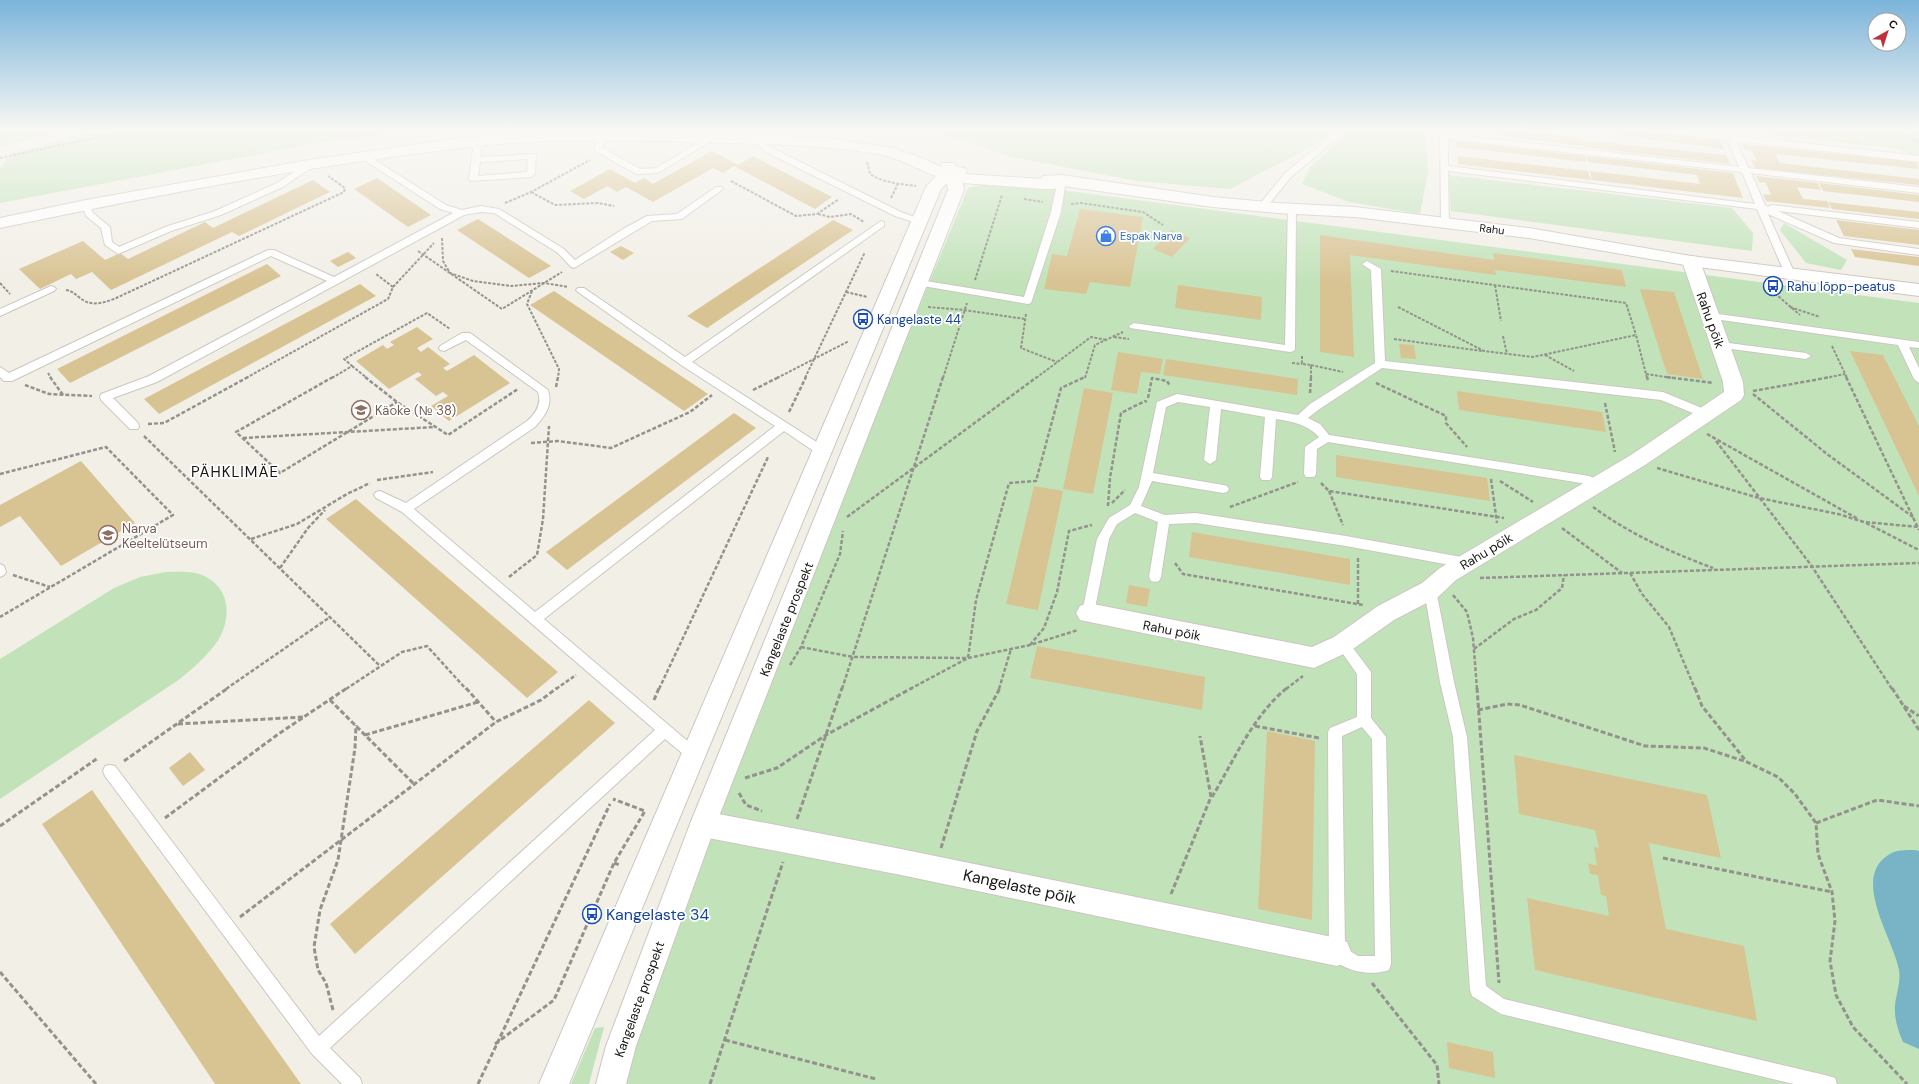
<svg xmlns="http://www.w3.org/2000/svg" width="1919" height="1084" font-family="'DM Sans',sans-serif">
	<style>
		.green { fill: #c2e3ba }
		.water { fill: #78b4c6 }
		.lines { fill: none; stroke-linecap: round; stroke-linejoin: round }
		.stream { stroke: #78b4c6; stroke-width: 4.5 }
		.building { fill: #d8c393 }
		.service-casing { stroke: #cbc7c0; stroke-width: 2 }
		.minor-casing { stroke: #cbc7c0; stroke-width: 2 }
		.secondary-casing { stroke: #cbc7c0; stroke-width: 2 }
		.path-far2 { stroke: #94928c; stroke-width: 2; stroke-dasharray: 3 1.5; stroke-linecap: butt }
		.path-far1 { stroke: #94928c; stroke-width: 2.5; stroke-dasharray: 4 2; stroke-linecap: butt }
		.path { stroke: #94928c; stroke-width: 3; stroke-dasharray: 5 2.5; stroke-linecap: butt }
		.service { fill: #fff; fill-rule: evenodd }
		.minor { fill: #fff; fill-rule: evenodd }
		.secondary { fill: #fff; fill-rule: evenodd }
		.labels { text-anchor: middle; stroke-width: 3.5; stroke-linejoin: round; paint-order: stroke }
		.far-street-label { font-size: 11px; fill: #171613; stroke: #fff }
		.far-shop-label { font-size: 11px; fill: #366cbe; stroke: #fff; text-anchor: start }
		.transit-label { font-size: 13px; fill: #164399; stroke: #fff; text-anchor: start }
		.street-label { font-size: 13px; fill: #171613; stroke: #fff }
		.education-label { font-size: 13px; fill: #785e54; stroke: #fff; text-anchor: start }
		.quarter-label { font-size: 15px; letter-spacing: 1px; fill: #171613; stroke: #fff }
		.near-street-label { font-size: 16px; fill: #171613; stroke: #fff }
		.near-transit-label { font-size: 16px; fill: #164399; stroke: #fff; text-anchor: start }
	</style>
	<rect width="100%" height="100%" fill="#f2efe7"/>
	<g class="green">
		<polygon points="0,131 68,131 0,146"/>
		<polygon points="100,131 418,131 324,142 0,203 0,168 11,154 76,136"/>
		<polygon points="907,131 1334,131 1317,144 1230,189 1137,181 1012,157 945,135"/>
		<polygon points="1350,131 1426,131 1428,172 1420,214 1349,202 1302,184 1311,166"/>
		<polygon points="1733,131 1919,131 1919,158 1895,148"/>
		<polygon points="1448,175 1732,208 1753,233 1752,251 1451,211"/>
		<polygon points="989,183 1030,186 1919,303 1919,1084 620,1084 659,942 968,188"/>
		<polygon points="1784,223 1847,260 1841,270 1806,263 1780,230"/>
		<path d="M166,572C179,572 195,570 208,578C231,591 231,621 217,642C206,657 193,668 180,679L0,799V659L114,588L140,577Z"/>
		<polygon points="604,1027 589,1084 571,1084 595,1028"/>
	</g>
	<path class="water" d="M1915,850L1919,851V1049L1903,1042C1898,1031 1894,1018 1895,1006C1896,993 1901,984 1899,970C1893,937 1847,873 1894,852C1900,850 1909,850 1915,850Z"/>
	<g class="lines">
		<polyline class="stream" points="1897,131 1919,141"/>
	</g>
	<g class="building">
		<polygon points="1465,131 1522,131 1580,138 1582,146"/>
		<polygon points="1589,131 1642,131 1720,140 1724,149"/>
		<polygon points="1837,136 1858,139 1861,145 1840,142"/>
		<polygon points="1581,140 1726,155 1730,164 1583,147"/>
		<polygon points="1456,141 1585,156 1586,162 1456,147"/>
		<polygon points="1742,144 1916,162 1919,169 1775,154 1780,163 1919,179 1919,185 1755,168 1751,160 1757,161 1751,150 1744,149"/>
		<polygon points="712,151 738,165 753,156 832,197 815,209 734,166 723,173 713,168 653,202 626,187 617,192 608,186 584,199 570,191 610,169 635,183 644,178 653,184"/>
		<polygon points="1457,156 1588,171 1591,180 1458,164"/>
		<polygon points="1586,156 1733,173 1743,198 1592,180 1590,171 1700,184 1697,175 1588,162"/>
		<polygon points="1756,176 1817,183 1821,190 1797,187 1803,199 1827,201 1830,208 1766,201 1763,194 1771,195 1766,183 1759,182"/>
		<polygon points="377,178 431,215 408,227 354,189"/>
		<polygon points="313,180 330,192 239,236 232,232 111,290 92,272 76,279 71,274 40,289 19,269 83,241 105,260 120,253 128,259 205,222 213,228"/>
		<polygon points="1819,183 1919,195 1919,202 1823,191"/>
		<polygon points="1828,202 1919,212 1919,219 1832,209"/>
		<polygon points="1080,209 1143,217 1130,287 1090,282 1086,294 1044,289 1052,254 1067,256"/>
		<polygon points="478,219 551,266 529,278 457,230"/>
		<polygon points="833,220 853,230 707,328 687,316"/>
		<polygon points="1836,220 1919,230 1919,245 1844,236"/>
		<polygon points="1171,230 1190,238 1172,257 1153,249"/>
		<polygon points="1320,235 1494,260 1493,253 1622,270 1626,287 1495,270 1496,275 1350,255 1354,357 1320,352"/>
		<polygon points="621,246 634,253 623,260 610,252"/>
		<polygon points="1851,249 1919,257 1919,266 1855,257"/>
		<polygon points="348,252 356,258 338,267 330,261"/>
		<polygon points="267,264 281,276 70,383 57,369"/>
		<polygon points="360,284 376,296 159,414 144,399"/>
		<polygon points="1178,285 1262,297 1261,320 1175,308"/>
		<polygon points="1640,289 1674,292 1703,379 1667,374"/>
		<polygon points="554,291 708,394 684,411 530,305"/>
		<polygon points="417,327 433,339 417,348 421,352 428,347 450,364 443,368 447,371 474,355 510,383 449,421 431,406 448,396 443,392 436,396 415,379 422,375 418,372 389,389 356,361 383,345 387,349 394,345 390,342"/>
		<polygon points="1399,344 1414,345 1416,359 1401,358"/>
		<polygon points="1850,351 1883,355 1919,426 1919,496"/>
		<polygon points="1118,352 1163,359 1160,374 1141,372 1137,394 1111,390"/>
		<polygon points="1166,359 1298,379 1297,395 1163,375"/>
		<polygon points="1084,388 1113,393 1093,494 1063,489"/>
		<polygon points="1457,391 1602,412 1606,432 1459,410"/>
		<polygon points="734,413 756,428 567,570 546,552"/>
		<polygon points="1336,455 1487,478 1490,501 1336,477"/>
		<polygon points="81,461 135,523 61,566 20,516 0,527 0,505"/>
		<polygon points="1034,486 1063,491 1038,610 1006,604"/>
		<polygon points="356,499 558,672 527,698 326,519"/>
		<polygon points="1192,532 1350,559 1350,585 1189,557"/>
		<polygon points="1129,585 1150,589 1147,607 1126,603"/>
		<polygon points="1037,646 1205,677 1202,710 1030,678"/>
		<polygon points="589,700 615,723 355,954 330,924"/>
		<polygon points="1267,731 1315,741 1312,920 1258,909"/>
		<polygon points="190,752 205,770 183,786 169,768"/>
		<polygon points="1514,755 1707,795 1721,858 1649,843 1666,929 1744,946 1757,1021 1535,970 1527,898 1609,916 1606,896 1601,895 1598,875 1590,874 1588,863 1597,866 1594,847 1599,848 1595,830 1519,814"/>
		<polygon points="92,790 301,1084 215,1084 42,824"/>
		<polygon points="1447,1042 1493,1052 1495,1078 1449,1068"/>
	</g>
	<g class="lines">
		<g class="service-casing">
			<g id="service">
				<polygon points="1337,131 1346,131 1291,177 1265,209 1259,209 1259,205 1285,173"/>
				<path d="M1440,131H1448V134L1739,167L1728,140L1670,133L1666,131H1694L1919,156V162L1736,141L1748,168L1919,187V193L1751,173L1765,205L1768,207L1772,205L1919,222V228L1778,211L1839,238L1919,249V255L1834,243L1768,214L1795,274L1790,277L1785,274L1757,209L1448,171L1449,223L1447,225H1441ZM1448,139L1742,172L1755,204L1448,166Z"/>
				<polygon points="603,133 607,136 603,148 640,169 656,168 711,135 714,134 718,137 658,173 636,174 595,151 594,149 599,136"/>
				<polygon points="758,136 761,137 770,147 901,212 925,221 920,224 895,216 764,151 754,139"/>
				<path d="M478,139L482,142L480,157L536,154L535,174L531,177L470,181L469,179L474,142ZM528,159L527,172L478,176L480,162Z"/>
				<polygon points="364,153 446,205 462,210 481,206 499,209 564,249 575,260 623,229 647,216 677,214 716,187 722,187 723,189 682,219 652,221 574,268 571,267 558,253 494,213 481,212 464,215 157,382 113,398 138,423 139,426 138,429 130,429 101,400 100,397 101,394 149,376 327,281 271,256 12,381 4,381 0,377 0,367 9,373 268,250 274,250 334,277 453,213 440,209 361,158 361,154"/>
				<polygon points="309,162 313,165 312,167 283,187 221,215 171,231 118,254 105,245 101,228 86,216 82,205 86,202 89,203 93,213 110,227 112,242 119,247 165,227 215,211 277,183"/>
				<polygon points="1062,177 1066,180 1061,212 1031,303 1028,304 917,285 915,283 917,281 920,280 1024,297 1051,212 1058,180"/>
				<polygon points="1292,205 1296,208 1295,349 1294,351 1290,352 1130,328 1129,326 1134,323 1285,345 1288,208"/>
				<path d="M881,221L884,222V226L692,362L826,448L828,451L826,454H818L784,431L544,619L698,750L700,754L698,758L693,760L688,758L665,739L330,1048L360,1078L362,1084H342L312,1054L105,776L103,771L105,766L110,765L115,766L319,1036L655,730L402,512L376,498L374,495L376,492L380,491L406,503L527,421C536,413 542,404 538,392L466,340L444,351L440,350L439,348L440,346L462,333H470L548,390C553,405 545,416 535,427L414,509L535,612L775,426L681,365L578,292L576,290L578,288H584L685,357Z"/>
				<path d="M1367,261L1381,269L1385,361L1663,392L1709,411L1710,414L1705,418L1661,400L1382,368L1318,410L1308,418L1320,424L1329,435L1589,476L1602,481L1604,484L1602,487L1598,488L1587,484L1328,442L1317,449L1316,474L1314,477H1306L1304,474L1305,447L1319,437C1307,424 1293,422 1276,419L1272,477L1270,480H1262L1260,477L1265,417L1221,409L1216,460L1210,464L1204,460L1210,407L1178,402L1166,407L1153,473L1223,485L1227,486L1229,489L1227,492L1223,493L1152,481L1141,506L1165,515L1196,513L1346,536L1467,558L1471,560L1473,563L1471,566L1467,568L1346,546L1196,523L1169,524L1161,577L1159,581L1155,582L1151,581L1149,577L1158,522L1135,513L1117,524L1109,539L1094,613L1092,617L1088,618L1084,617L1082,613L1097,539L1109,518L1130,505L1139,487L1157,402L1177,394L1298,415L1310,404L1375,363L1371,270L1362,264Z"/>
				<polygon points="51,286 54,287 56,289 54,291 0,316 0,309"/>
				<polygon points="1711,313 1919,342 1919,348 1909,347 1919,368 1919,383 1914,379 1898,345 1707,318 1706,316 1707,314"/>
				<polygon points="1721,342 1806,353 1811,356 1806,359 1717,347 1716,345 1717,343"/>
				<polygon points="0,564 4,566 6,572 4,575 0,577"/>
				<polygon points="1430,585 1434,586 1436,590 1454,682 1467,737 1486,986 1504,999 1829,1076 1835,1078 1837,1084 1794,1084 1501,1014 1472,996 1470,990 1453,737 1440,682 1424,590 1426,586"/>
				<path d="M1342,639L1347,640L1371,672V718L1386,737L1391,964L1389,970C1371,977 1337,971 1329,952L1328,732L1330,728L1357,717V674L1336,644L1337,640ZM1362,727L1372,739L1375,956H1358L1345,948L1342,736Z"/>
			</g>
		</g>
		<g class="minor-casing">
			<g id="minor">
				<polygon points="1691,256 1697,257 1700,261 1743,382 1744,395 1741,400 1645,465 1456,580 1438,597 1394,620 1350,651 1314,668 1080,620 1076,613 1080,606 1088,603 1312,647 1334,637 1378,606 1422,583 1440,568 1631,455 1724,392 1723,382 1682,261 1685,257"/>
				<polygon points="703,811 901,849 1337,938 1347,942 1351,952 1347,962 1337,966 901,875 703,837 694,833 690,824 694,815"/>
			</g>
		</g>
		<g class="secondary-casing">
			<path id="secondary" d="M646,131L758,134L840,140L892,148L922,158L941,167L942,163H954L957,167L965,168L967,171L965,174L1041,179L1043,176L1062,175L1213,197L1277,203L1355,207L1529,228L1691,256L1919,284V296L1691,266L1529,238L1355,217L1277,213L1213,207L1063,186L1053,189H1045L963,183L964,190L716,824L636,1046L626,1084H596L606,1046L690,824L948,190L947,183L941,189L569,1084H539L926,187L936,176C918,170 902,159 883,155C824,144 757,144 698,142C619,140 538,138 460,148C306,166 152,196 0,228V218L86,200L309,160L461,138L529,133Z"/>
		</g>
		<g class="path-far2">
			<polyline points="0,158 127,131"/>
			<path d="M867,162L870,174C884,183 900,184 916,186"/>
			<polyline points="731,181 796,216 817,214 839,199"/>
			<polyline points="531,192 555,205 598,203 614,206"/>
			<polyline points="891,198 898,184"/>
			<polyline points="1024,199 1043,202"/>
			<polyline points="505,203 531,192 590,160"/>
			<polyline points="1071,204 1081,203 1143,212 1163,225"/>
			<polyline points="818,214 830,217 851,214 864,222"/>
			<polyline points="442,238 443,261 450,273 473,281 511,286 544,283 568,287"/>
			<polyline points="418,251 502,309 562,272"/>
			<polyline points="1391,271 1626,303 1636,335"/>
			<polyline points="975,280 1002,195"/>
			<polyline points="0,283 10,294"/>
			<polyline points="1495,285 1501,321"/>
			<polyline points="393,287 434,243"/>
			<polyline points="1763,287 1778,296 1800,315"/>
			<path d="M66,290C72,291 75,294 80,298C91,307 102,303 114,299L344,192L345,188L328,176"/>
			<polyline points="532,291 527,304 559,369 558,378"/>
			<polyline points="846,292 868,297"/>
			<polyline points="928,307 964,310 1025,319"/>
			<polyline points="1398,307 1484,351 1533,357 1636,335 1647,378"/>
			<polyline points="1790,307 1820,317"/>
			<polyline points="1026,314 1021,348 1057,362"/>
			<polyline points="1503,336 1507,354"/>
			<polyline points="1114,337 1129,339"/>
			<polyline points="1394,339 1482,351"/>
			<polyline points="1832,346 1847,378"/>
			<polyline points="1545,355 1574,371"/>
			<polyline points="1302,356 1302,364 1311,365 1311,378"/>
			<polyline points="1292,363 1302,364"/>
			<polyline points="1311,365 1343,372"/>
			<polyline points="352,366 367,378"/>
			<polyline points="48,373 51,378"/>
			<polyline points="1646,374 1673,378"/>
			<polyline points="246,378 388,299 393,287 376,274"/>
			<polyline points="332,378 352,366 344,359 427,313 450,329"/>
			<polyline points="777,378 849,341"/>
			<polyline points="805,378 865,252"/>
			<polyline points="943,378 967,303"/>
			<polyline points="1036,378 1091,337 1107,340"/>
			<polyline points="1085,378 1095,345 1123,332"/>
			<polyline points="1825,378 1845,374"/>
		</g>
		<g class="path-far1">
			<polyline points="50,377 63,395"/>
			<polyline points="333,377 236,432 280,473 397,402"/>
			<polyline points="365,377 397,402 448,435 518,389"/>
			<polyline points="1647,377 1648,380"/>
			<polyline points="1666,377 1713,383"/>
			<polyline points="1846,377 1919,530"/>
			<polyline points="1376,383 1446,416 1446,423 1467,447"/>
			<polyline points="25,385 49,394 92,396"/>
			<polyline points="556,387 558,377"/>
			<polyline points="753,390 779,377"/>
			<polyline points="1753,391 1831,377"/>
			<polyline points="1310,393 1311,377"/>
			<polyline points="1753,394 1827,454 1913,517"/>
			<polyline points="1148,398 1152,378 1167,381 1170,386"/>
			<polyline points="1605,403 1615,452"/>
			<polyline points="789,412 806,377"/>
			<polyline points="148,424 164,423 248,377"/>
			<polyline points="1707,434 1858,519"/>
			<polyline points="144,436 380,666"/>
			<polyline points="243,438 435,427"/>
			<polyline points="1716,441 1811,565 1892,689"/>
			<polyline points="531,443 558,441 611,448 690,412 712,395"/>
			<polyline points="1657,468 1759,498 1838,514 1864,522 1919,527"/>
			<polyline points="0,474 106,447 173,515 0,617"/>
			<polyline points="1491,479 1497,523"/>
			<polyline points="377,480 433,472"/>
			<polyline points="1500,481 1533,502"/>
			<polyline points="1321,483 1329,491 1504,518"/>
			<polyline points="1329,491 1343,525"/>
			<polyline points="1112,503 1125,490"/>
			<polyline points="1108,506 1110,478 1121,413 1145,401 1147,402"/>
			<polyline points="1230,507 1298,482"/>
			<path d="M1593,507C1630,534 1670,552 1713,568"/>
			<polyline points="847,517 1037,377"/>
			<polyline points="1866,523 1919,550"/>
			<polyline points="1562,528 1622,573"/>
			<polyline points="251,539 297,524 347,494 370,483"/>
			<polyline points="1358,558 1358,604"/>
			<polyline points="1175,563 1183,574 1363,605"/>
			<polyline points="280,568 308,528 325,510"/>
			<polyline points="1630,573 1642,594 1669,627 1695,689"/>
			<polyline points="13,575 50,587"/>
			<polyline points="509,577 537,555 543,519 549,426"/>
			<polyline points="1480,578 1919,563"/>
			<polyline points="1453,595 1467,612 1473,638 1477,689"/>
			<polyline points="1030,645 1044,628 1057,592 1069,531 1092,525"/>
			<polyline points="801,647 853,657 968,658 1030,645 1078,630"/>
			<polyline points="1474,649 1514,619 1536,610 1562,588 1564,575"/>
			<polyline points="790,665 801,647 840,554 843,531"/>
			<polyline points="226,689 330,617"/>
			<polyline points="346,689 402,652 427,646 466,689"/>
			<polyline points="556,689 576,675"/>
			<polyline points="659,689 768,457"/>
			<polyline points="842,689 943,377"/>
			<polyline points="910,689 968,658 976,600 1009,483 1036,481 1061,388 1085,377"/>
			<polyline points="999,689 1011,649"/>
			<polyline points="1286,689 1303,676"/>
		</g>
		<g class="path">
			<polyline points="466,688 496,722"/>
			<polyline points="1477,688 1499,983"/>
			<polyline points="1695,688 1702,706 1746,761"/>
			<polyline points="1892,688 1919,730"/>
			<polyline points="330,700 414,784"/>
			<polyline points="654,700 659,688"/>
			<polyline points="1904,706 1919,716"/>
			<polyline points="1478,710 1507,704 1520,705 1645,746 1704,748 1747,762 1778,777 1795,794 1816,823 1818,854 1832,892 1835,921 1830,961 1836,995 1853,1027 1907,1084"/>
			<polyline points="178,724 303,717"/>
			<polyline points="1255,726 1319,738"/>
			<polyline points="365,735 478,702"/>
			<polyline points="124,761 228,688"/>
			<polyline points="745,778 777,768 826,735 912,688"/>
			<polyline points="739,793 746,805 762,811"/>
			<path d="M1212,797C1233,762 1254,714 1287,688"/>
			<polyline points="165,818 277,735 347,688"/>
			<polyline points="797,819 842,688"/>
			<polyline points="1816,823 1877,800 1919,806"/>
			<polyline points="0,826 98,758"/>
			<polyline points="941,848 977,731 1000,688"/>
			<polyline points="1663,858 1832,892"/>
			<polyline points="614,863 620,865"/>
			<polyline points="1171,894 1211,797 1200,736"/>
			<polyline points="240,917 496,722 541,700 557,688"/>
			<polyline points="0,972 96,1084"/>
			<polyline points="1372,983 1437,1065 1439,1084"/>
			<polyline points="333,1010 326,983 318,970 314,947 320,910 338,860 355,748 356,725"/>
			<polyline points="725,1040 876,1079"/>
			<polyline points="495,1044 554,1000 614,863 645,811 613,799"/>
			<polyline points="478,1084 610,804"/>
			<polyline points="710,1084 783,862"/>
		</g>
		<use href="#service" class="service"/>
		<use href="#minor" class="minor"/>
		<use href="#secondary" class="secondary"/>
	</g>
	<linearGradient id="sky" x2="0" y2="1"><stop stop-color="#7bb4da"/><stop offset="0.46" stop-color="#f9f8f4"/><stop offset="1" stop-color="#f9f8f4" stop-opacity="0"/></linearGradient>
	<rect width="1919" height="283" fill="url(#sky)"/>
	<defs>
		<g id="shop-ring" transform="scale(1)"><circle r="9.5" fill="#fff" stroke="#3f7fe0" stroke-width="1.5"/><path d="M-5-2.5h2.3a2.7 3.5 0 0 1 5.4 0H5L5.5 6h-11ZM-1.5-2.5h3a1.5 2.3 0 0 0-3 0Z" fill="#3f7fe0"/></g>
		<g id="bus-ring" transform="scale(1)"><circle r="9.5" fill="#fff" stroke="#1a4fb4" stroke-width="1.5"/><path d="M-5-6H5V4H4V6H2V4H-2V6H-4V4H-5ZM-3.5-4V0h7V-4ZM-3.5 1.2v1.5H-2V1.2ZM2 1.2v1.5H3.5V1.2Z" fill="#1a4fb4"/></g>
		<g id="school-ring" transform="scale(1)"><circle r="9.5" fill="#fff" stroke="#8d6e63" stroke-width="1.5"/><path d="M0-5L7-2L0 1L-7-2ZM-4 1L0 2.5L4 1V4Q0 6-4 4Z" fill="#8d6e63"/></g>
	</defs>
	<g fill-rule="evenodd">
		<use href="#shop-ring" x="1106" y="236"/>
		<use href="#bus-ring" x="1773" y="286"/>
		<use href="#bus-ring" x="863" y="319"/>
		<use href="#school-ring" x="361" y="410"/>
		<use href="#school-ring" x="108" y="535"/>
		<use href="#bus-ring" x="592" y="914"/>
	</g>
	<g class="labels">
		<g class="far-street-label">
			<text transform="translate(1492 229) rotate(7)" y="4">Rahu</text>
		</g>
		<g class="far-shop-label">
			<text x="1120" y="240">Espak Narva</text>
		</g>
		<g class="transit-label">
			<text x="1787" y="291">Rahu lõpp-peatus</text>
			<text x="877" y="324">Kangelaste 44</text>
		</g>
		<g class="street-label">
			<text transform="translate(1711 320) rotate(70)" y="5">Rahu põik</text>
			<text transform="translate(1486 551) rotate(-31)" y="5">Rahu põik</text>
			<text transform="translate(786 619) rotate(-68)" y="5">Kangelaste prospekt</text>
			<text transform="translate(1172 630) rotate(11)" y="5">Rahu põik</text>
			<text transform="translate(639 999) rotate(-70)" y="5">Kangelaste prospekt</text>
		</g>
		<g class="education-label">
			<text x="375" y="415">Käoke (№ 38)</text>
			<text x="122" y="533">Narva<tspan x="122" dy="15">Keeltelütseum</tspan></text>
		</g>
		<g class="quarter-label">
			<text x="235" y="477">PÄHKLIMÄE</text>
		</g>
		<g class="near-street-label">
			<text transform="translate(1020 886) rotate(12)" y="6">Kangelaste põik</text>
		</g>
		<g class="near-transit-label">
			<text x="606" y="920">Kangelaste 34</text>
		</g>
	</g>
	<g transform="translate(1887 32) rotate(39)"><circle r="19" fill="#ffffff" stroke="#a2a2a1"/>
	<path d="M0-3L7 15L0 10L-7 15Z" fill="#bf2f3c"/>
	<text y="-6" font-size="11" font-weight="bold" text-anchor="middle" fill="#171613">С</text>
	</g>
</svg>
